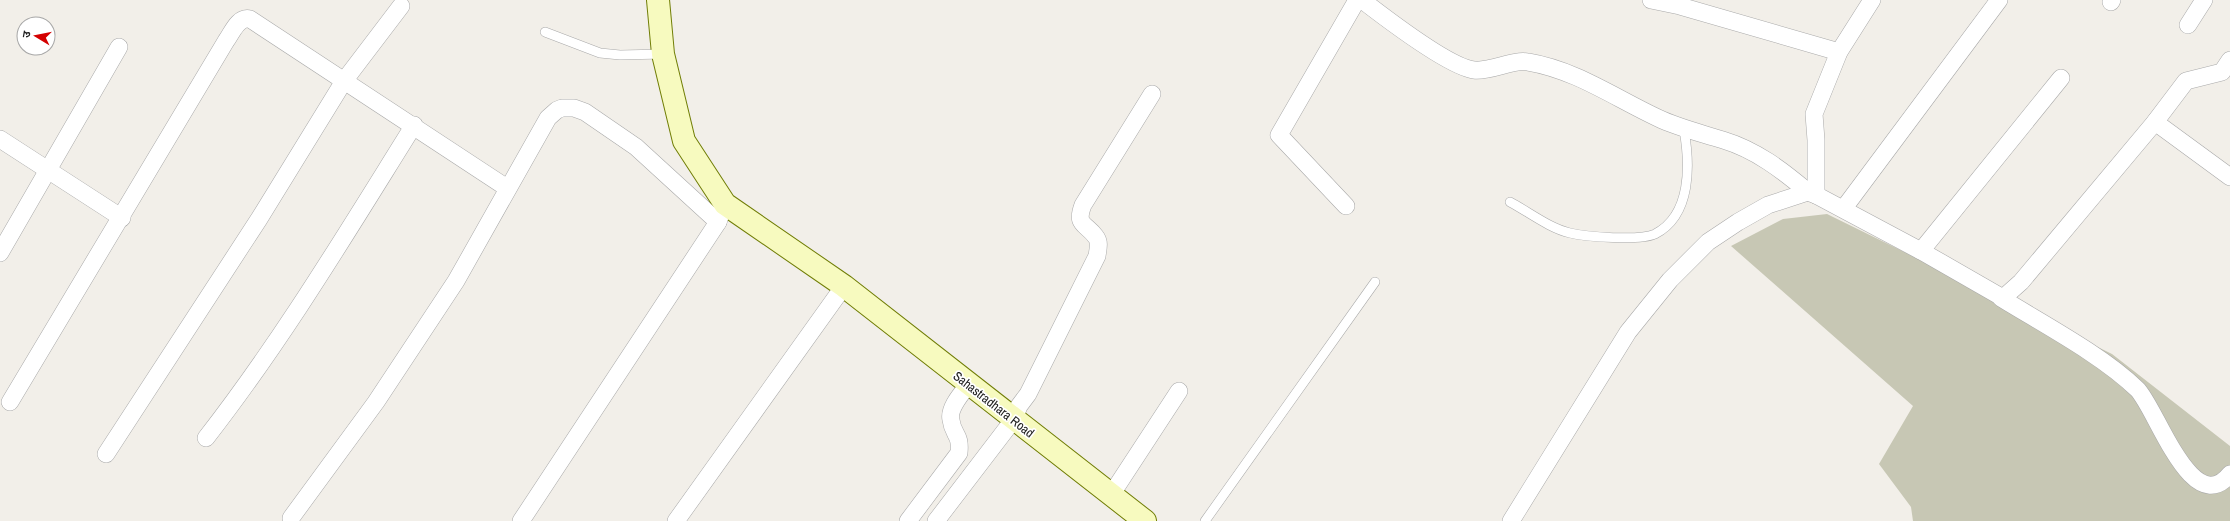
<svg xmlns="http://www.w3.org/2000/svg" width="2230" height="521" font-family="'Archivo Narrow','Noto Sans Devanagari',sans-serif">
	<style>
		.construction { fill: #c7c7b4 }
		.lines { fill: none; stroke-linecap: round; stroke-linejoin: round }
		.service-casing { stroke: #a9a9a9; stroke-width: 10 }
		.minor-casing { stroke: #a9a9a9; stroke-width: 18 }
		.secondary-casing { stroke: #707d05; stroke-width: 24 }
		.service { stroke: #fff; stroke-width: 9 }
		.minor { stroke: #fff; stroke-width: 17 }
		.secondary { stroke: #f7fabf; stroke-width: 22 }
		.labels { text-anchor: middle; stroke-width: 3.5; stroke-linejoin: round; paint-order: stroke }
		.street-label { font-size: 13px; fill: #222; stroke: #fff }
	</style>
	<rect width="100%" height="100%" fill="#f2efe9"/>
	<polygon class="construction" points="1827,214 2112,354 2230,446 2230,521 1913,521 1911,507 1879,464 1913,406 1731,246 1783,219"/>
	<g class="lines">
		<g class="service-casing">
			<g id="service">
				<polyline points="545,32 600,53 620,55 663,54"/>
				<path d="M1510,202C1529,212 1549,228 1570,233C1586,237 1640,241 1655,234C1692,215 1690,164 1684,130"/>
				<polyline points="1205,521 1375,282"/>
			</g>
		</g>
		<g class="minor-casing">
			<g id="minor">
				<path d="M1362,0C1384,17 1449,67 1474,70C1491,72 1513,59 1528,62C1576,70 1615,98 1658,118C1679,128 1701,133 1723,140C1756,150 1782,170 1808,192"/>
				<polyline points="1651,0 1680,6 1839,52"/>
				<polyline points="2111,2 2112,0"/>
				<polyline points="2188,25 2204,0"/>
				<polyline points="2155,122 2230,177"/>
				<polyline points="0,139 122,218"/>
				<polyline points="1816,195 1921,251 2003,298 2021,282 2155,122 2186,81 2222,72 2230,60"/>
				<polyline points="1346,206 1279,135 1357,0"/>
				<polyline points="1844,208 1999,0"/>
				<polyline points="1921,251 2061,78"/>
				<polyline points="0,253 119,47"/>
				<path d="M2001,298C2043,324 2102,355 2137,389C2156,407 2192,521 2230,474"/>
				<path d="M10,402L226,41C232,33 238,16 250,19L507,188"/>
				<path d="M206,438C283,339 347,232 414,125"/>
				<polyline points="106,454 259,219 344,81 401,6"/>
				<polyline points="1111,495 1179,391"/>
				<polyline points="291,518 376,402 456,281 548,118 557,110 562,108 574,108 585,112 636,147 718,222"/>
				<polyline points="521,521 718,222 722,211"/>
				<polyline points="676,521 844,286"/>
				<path d="M908,521L959,453C961,433 953,436 951,420C948,408 962,393 969,384"/>
				<path d="M936,521L1014,419L1019,406L1028,394L1097,256C1098,249 1100,242 1096,237C1086,223 1075,226 1083,205L1152,94"/>
				<polyline points="1511,521 1628,332 1670,280 1708,242 1738,222 1768,205 1808,192 1816,195 1816,140 1814,114 1839,52 1872,0"/>
			</g>
		</g>
		<g class="secondary-casing">
			<polyline id="secondary" points="658,0 663,54 684,141 725,204 844,286 1145,521"/>
		</g>
		<use href="#service" class="service"/>
		<use href="#minor" class="minor"/>
		<use href="#secondary" class="secondary"/>
	</g>
	<g class="labels">
		<g class="street-label">
			<text transform="translate(994 404) rotate(38)" y="5">Sahastradhara Road</text>
		</g>
	</g>
	<g transform="translate(36 36) rotate(280)"><circle r="19" fill="#ffffff" stroke="#a7a7a7"/>
	<path d="M0-3L7 15L0 10L-7 15Z" fill="#d40000"/>
	<text y="-6" font-size="11" font-weight="bold" text-anchor="middle" fill="#222222">उ</text>
	</g>
</svg>
